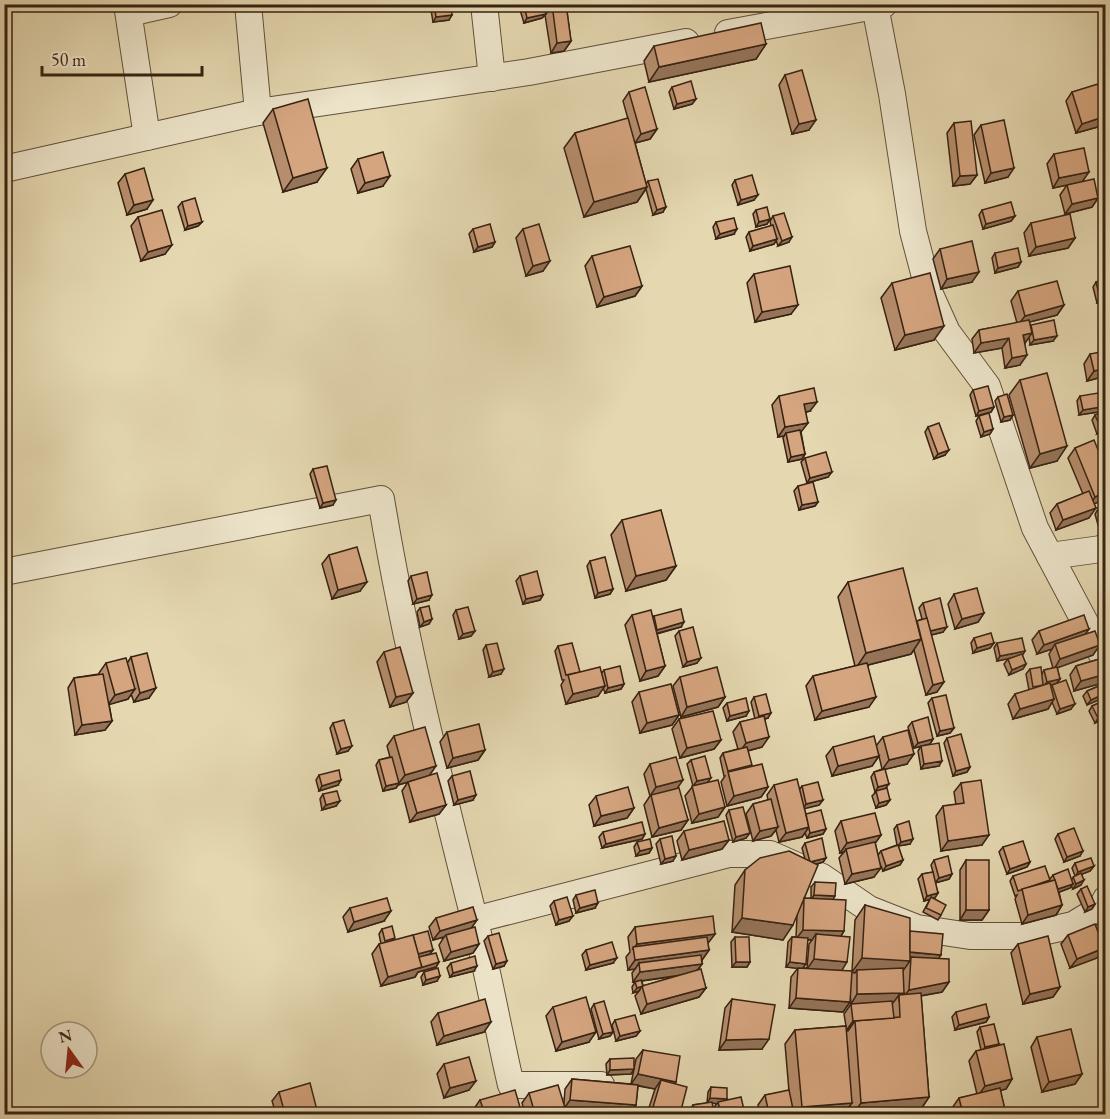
<svg xmlns="http://www.w3.org/2000/svg" width="1110" height="1119" font-family="'EB Garamond',serif">
	<style>
		.lines { fill: none; stroke-linecap: round; stroke-linejoin: round }
		.minor-casing { stroke: #62503a; stroke-width: 28 }
		.minor { stroke: #eee6cc; stroke-width: 26 }
		.wall { fill: #b78e6d; stroke: #372212; stroke-width: 1.5; fill-rule: evenodd }
		.shaded-wall { fill: #957459; stroke: #372212; stroke-width: 1.5 }
		.building { fill: #d5a57f; stroke: #372212; stroke-width: 1.5 }
	</style>
	<rect width="100%" height="100%" fill="#e5d8b1"/>
	<filter id="stains"><feTurbulence type="fractalNoise" baseFrequency=".00333" numOctaves="4"/><feColorMatrix values="0 0 0 0 .2 0 0 0 0 .09 0 0 0 0 .02 0 0 0 .5 -.17"/></filter>
	<radialGradient id="worn" r=".72"><stop offset=".6" stop-color="#630" stop-opacity="0"/><stop offset="1" stop-color="#630" stop-opacity=".3"/></radialGradient>
	<g class="lines">
		<g class="minor-casing">
			<g id="minor">
				<polyline points="127,4 147,137"/>
				<polyline points="248,4 258,112"/>
				<polyline points="484,4 492,78"/>
				<polyline points="884,4 875,6 892,94 913,231 929,292 947,332 987,386 1035,528 1106,662"/>
				<polyline points="129,13 169,4"/>
				<polyline points="728,33 875,6"/>
				<polyline points="4,169 258,112 529,72 686,42"/>
				<polyline points="1050,556 1101,549 1106,546"/>
				<path d="M4,572L381,499C405,644 441,787 477,930C490,981 499,1034 511,1085H601"/>
				<polyline points="474,920 729,854 770,854 822,877 869,909 917,928 970,936 1024,936 1073,925 1101,908 1106,899"/>
			</g>
		</g>
		<use href="#minor" class="minor"/>
	</g>
	<g class="wall">
		<polygon points="430,4 451,4 449,20 433,22"/>
		<polygon points="545,4 566,4 571,41 564,51 551,53 545,15 542,18 524,23 520,10 524,5 544,6"/>
		<polygon points="766,44 756,59 649,82 644,61 654,46"/>
		<polygon points="785,75 809,130 792,134 779,85"/>
		<polygon points="672,87 696,99 692,104 674,109 669,92"/>
		<polygon points="629,92 657,129 650,139 635,143 646,184 648,181 663,212 653,215 646,189 637,202 584,217 564,148 575,133 628,119 623,101"/>
		<polygon points="1072,92 1106,109 1106,119 1101,126 1076,133 1066,101"/>
		<polygon points="273,109 317,182 283,192 263,123"/>
		<polygon points="954,123 977,175 970,184 953,186 947,133"/>
		<polygon points="981,125 1008,177 985,183 974,135"/>
		<polygon points="1054,154 1083,181 1098,198 1092,207 1065,214 1060,195 1067,185 1053,188 1047,164"/>
		<polygon points="358,159 383,186 358,193 351,169"/>
		<polygon points="125,174 147,209 127,215 118,183"/>
		<polygon points="735,180 754,200 738,205 732,185"/>
		<polygon points="182,202 202,222 198,226 185,230 178,207"/>
		<polygon points="756,210 770,219 767,224 756,227 753,214"/>
		<polygon points="982,210 1015,216 1011,221 983,229 979,215"/>
		<polygon points="773,216 789,242 778,246 776,240 774,244 750,251 746,237 749,232 771,226 770,221"/>
		<polygon points="138,217 165,254 141,261 131,226"/>
		<polygon points="716,222 734,234 716,239 713,227"/>
		<polygon points="1031,223 1075,238 1068,248 1029,256 1024,233"/>
		<polygon points="473,229 495,242 492,247 474,252 469,234"/>
		<polygon points="523,229 543,271 526,276 516,238"/>
		<polygon points="1106,236 1106,268 1100,243"/>
		<polygon points="940,249 972,282 941,289 933,259"/>
		<polygon points="995,253 1021,262 1018,267 995,273 992,258"/>
		<polygon points="592,256 642,286 635,296 597,307 585,266"/>
		<polygon points="754,274 791,314 755,322 747,283"/>
		<polygon points="1096,282 1106,301 1097,303 1093,287"/>
		<polygon points="892,283 934,340 895,350 881,298"/>
		<polygon points="1018,291 1064,305 1057,315 1029,322 1030,326 1031,325 1053,341 1030,345 1029,337 1025,343 1020,365 1005,368 1002,348 974,353 972,339 979,330 1017,323 1011,301"/>
		<polygon points="1090,354 1106,376 1087,381 1084,364"/>
		<polygon points="1020,380 1057,461 1030,468 1009,395"/>
		<polygon points="973,390 994,407 991,412 976,416 970,395"/>
		<polygon points="779,396 810,411 806,412 801,432 805,454 802,459 788,462 783,438 784,436 778,437 772,405"/>
		<polygon points="1080,396 1101,407 1098,412 1079,415 1077,401"/>
		<polygon points="998,397 1013,415 1010,420 1001,422 995,401"/>
		<polygon points="1106,411 1106,431 1097,434 1092,420 1095,415"/>
		<polygon points="979,416 993,429 990,434 981,437 976,421"/>
		<polygon points="928,427 945,455 934,459 925,432"/>
		<polygon points="1075,448 1106,469 1089,518 1056,530 1050,513 1057,504 1083,494 1068,458"/>
		<polygon points="805,458 828,477 807,483 801,462"/>
		<polygon points="313,469 333,505 320,508 310,474"/>
		<polygon points="798,486 818,502 815,506 799,510 794,491"/>
		<polygon points="1106,507 1106,538 1102,539 1095,514 1098,509"/>
		<polygon points="622,520 676,566 666,580 626,591 611,535"/>
		<polygon points="329,555 360,591 332,599 322,564"/>
		<polygon points="590,561 613,589 610,594 595,598 587,566"/>
		<polygon points="411,576 429,600 413,604 408,581"/>
		<polygon points="520,576 543,595 540,600 523,604 516,581"/>
		<polygon points="848,582 917,621 922,619 919,608 923,603 943,632 931,635 937,692 926,695 914,650 911,654 868,665 869,707 815,720 806,686 813,676 855,666 838,597"/>
		<polygon points="954,594 984,613 978,622 955,629 948,604"/>
		<polygon points="420,608 432,619 429,624 420,627 417,612"/>
		<polygon points="456,610 475,631 471,636 459,639 453,615"/>
		<polygon points="632,615 653,618 654,616 681,627 657,634 665,666 658,676 640,681 625,625"/>
		<polygon points="1089,629 1085,634 1093,655 1057,667 1060,679 1057,683 1071,709 1057,714 1052,702 1048,709 1013,719 1008,704 1015,694 1029,690 1026,674 1030,669 1042,674 1044,670 1053,668 1049,654 1052,649 1037,654 1032,640 1039,631"/>
		<polygon points="679,631 697,663 683,667 675,636"/>
		<polygon points="974,638 994,643 990,648 973,653 971,643"/>
		<polygon points="997,643 1025,651 1022,655 1026,664 1023,669 1009,675 1004,664 1008,659 1011,658 997,661 994,648"/>
		<polygon points="486,645 501,674 489,677 483,650"/>
		<polygon points="558,646 580,672 601,674 604,670 624,684 621,689 605,693 603,687 598,696 566,704 561,685 564,680 562,680 555,651"/>
		<polygon points="384,652 413,693 406,702 390,707 377,662"/>
		<polygon points="131,657 149,698 134,702 131,694 128,699 109,704 112,721 105,730 75,735 68,688 74,678 99,674 99,673 106,663 128,662"/>
		<polygon points="1106,657 1106,682 1074,691 1070,675 1076,666"/>
		<polygon points="680,677 725,697 718,707 681,717 673,686"/>
		<polygon points="1106,683 1087,705 1083,696 1087,691"/>
		<polygon points="639,692 679,715 672,725 640,733 632,702"/>
		<polygon points="754,697 768,718 765,719 762,747 748,751 751,766 768,787 761,797 727,806 721,782 725,776 724,776 720,758 723,753 738,749 733,732 740,722 755,719 751,702"/>
		<polygon points="932,698 954,728 950,733 937,736 928,703"/>
		<polygon points="1106,700 1106,718 1095,723 1089,711 1092,706"/>
		<polygon points="727,703 746,716 727,721 723,708"/>
		<polygon points="679,719 721,740 714,749 680,758 672,729"/>
		<polygon points="912,722 933,739 930,744 914,748 908,727"/>
		<polygon points="333,723 348,751 337,754 330,728"/>
		<polygon points="447,732 485,750 478,760 447,768 440,742"/>
		<polygon points="394,736 429,776 446,805 439,814 410,822 402,791 408,782 398,785 396,788 383,791 376,765 379,760 390,757 387,746"/>
		<polygon points="883,737 907,764 885,769 885,789 890,800 886,805 876,808 872,796 876,792 875,792 871,777 874,772 882,769 879,756 872,766 832,776 826,756 833,747 876,746"/>
		<polygon points="947,738 970,767 967,772 953,776 944,743"/>
		<polygon points="921,746 939,766 921,769 918,751"/>
		<polygon points="691,760 725,807 718,817 692,823 685,796 693,786 687,764"/>
		<polygon points="650,764 676,789 688,820 681,830 652,837 644,805 650,796 644,774"/>
		<polygon points="1106,770 1106,789 1100,778"/>
		<polygon points="319,775 338,785 319,791 316,780"/>
		<polygon points="452,776 473,800 454,805 448,781"/>
		<polygon points="961,783 982,845 941,851 936,816 943,806 956,805 954,792"/>
		<polygon points="774,785 799,790 802,786 823,800 819,805 804,808 806,814 826,829 823,834 807,838 805,833 802,837 779,842 776,830 771,836 753,841 746,814 753,804 768,800 767,795"/>
		<polygon points="323,794 336,806 322,810 320,799"/>
		<polygon points="596,796 634,808 627,818 594,826 589,805"/>
		<polygon points="729,810 746,838 733,842 726,815"/>
		<polygon points="841,821 881,835 875,843 878,855 881,851 897,845 894,829 897,825 910,844 898,846 903,860 900,865 883,871 880,864 874,877 845,884 839,858 844,852 840,853 835,831"/>
		<polygon points="684,831 729,840 722,849 682,860 677,841"/>
		<polygon points="603,832 645,834 642,839 602,848 599,837"/>
		<polygon points="1058,834 1080,856 1064,862 1055,839"/>
		<polygon points="660,839 673,861 661,864 656,844"/>
		<polygon points="637,842 652,848 649,853 636,856 634,847"/>
		<path d="M805,843L826,858L823,862L817,864L804,899L811,898V887L815,882L833,899L844,931L841,936V971H852L855,920L865,905L910,931L939,959L949,982L942,992L921,996L929,1097L919,1112L887,1114H851L850,1105L843,1114H760L758,1105L765,1095L789,1091L785,1044L795,1030L846,1026L844,1014L851,1004H859H851L850,992V1002L843,1012L789,1008L791,977L798,968L786,967L788,942L792,937H796L797,915L783,940L732,932L735,885L745,870L805,859L802,848ZM807,940H812L809,944L807,968H803Z"/>
		<polygon points="1003,847 1030,862 1027,867 1007,874 999,852"/>
		<polygon points="934,860 952,874 949,879 935,883 938,893 933,898 941,915 938,920 923,912 930,899 924,901 918,879 922,874 933,872 931,865"/>
		<polygon points="966,860 989,910 982,920 960,920 960,870"/>
		<polygon points="1075,863 1094,866 1090,871 1082,874 1081,885 1073,889 1071,886 1070,888 1059,892 1062,905 1056,915 1022,924 1015,899 1017,895 1015,896 1010,881 1013,876 1050,879 1053,875 1072,879 1075,876 1072,868"/>
		<polygon points="1081,889 1095,904 1092,909 1085,912 1077,894"/>
		<polygon points="576,895 595,908 576,913 573,900"/>
		<polygon points="554,901 569,921 556,925 550,906"/>
		<polygon points="350,908 384,921 348,932 343,917"/>
		<polygon points="436,918 479,944 473,953 444,961 439,945 444,937 433,940 429,927"/>
		<path d="M635,927L715,934L708,943L709,950L702,960V964L698,970L706,988L699,997L641,1014L635,996L639,991L633,993L632,987L635,982L638,981L633,982L632,973L635,969L628,970L626,957L630,952L628,937ZM678,976L643,986L642,981Z"/>
		<polygon points="1106,928 1106,943 1102,944 1097,958 1070,968 1061,944 1068,935"/>
		<polygon points="382,929 394,940 433,950 430,954 439,962 436,967 418,972 415,977 381,986 372,954 379,944 381,944 379,934"/>
		<polygon points="488,936 504,966 493,969 484,941"/>
		<polygon points="735,937 750,962 747,967 732,967 731,942"/>
		<polygon points="1018,944 1060,987 1053,997 1023,1004 1011,953"/>
		<polygon points="586,950 613,963 586,970 582,955"/>
		<polygon points="451,963 474,971 450,977 447,968"/>
		<polygon points="424,972 437,981 423,985 421,977"/>
		<polygon points="732,999 762,1049 719,1050 725,1008"/>
		<polygon points="594,1004 613,1032 610,1036 599,1039 591,1009"/>
		<polygon points="553,1007 589,1042 556,1051 546,1016"/>
		<polygon points="956,1012 989,1017 986,1022 955,1030 952,1017"/>
		<polygon points="438,1013 484,1032 437,1045 431,1022"/>
		<polygon points="615,1020 640,1031 636,1036 616,1041 612,1025"/>
		<polygon points="980,1027 997,1046 1012,1079 1006,1089 1000,1090 1006,1114 954,1114 952,1108 959,1098 977,1094 969,1061 976,1051 981,1050 977,1032"/>
		<polygon points="1037,1037 1082,1074 1075,1084 1042,1092 1031,1047"/>
		<polygon points="643,1050 674,1083 679,1114 647,1114 655,1089 638,1086 636,1105 632,1112 642,1114 620,1114 566,1110 563,1114 525,1114 522,1103 529,1093 564,1103 565,1089 572,1079 631,1084 634,1069 631,1074 607,1075 606,1064 610,1059 634,1069 636,1059"/>
		<polygon points="444,1064 469,1090 444,1098 437,1074"/>
		<path d="M711,1087L727,1099L725,1101L745,1114H687L693,1105L707,1103L708,1092ZM712,1103H717L713,1109Z"/>
		<polygon points="279,1092 318,1114 276,1114 272,1101"/>
		<polygon points="480,1100 521,1114 475,1114 473,1110"/>
	</g>
	<g class="shaded-wall">
		<polygon points="546,14 542,18 524,23 527,18"/>
		<polygon points="452,15 449,20 433,22 436,17"/>
		<polygon points="571,41 564,51 551,53 557,43"/>
		<polygon points="766,44 756,59 649,82 659,67"/>
		<polygon points="696,99 692,104 674,109 677,104"/>
		<polygon points="1106,116 1106,119 1101,126 1076,133 1082,124"/>
		<polygon points="816,120 809,130 792,134 799,124"/>
		<polygon points="657,129 650,139 635,143 641,134"/>
		<polygon points="327,168 317,182 283,192 293,178"/>
		<polygon points="1014,168 1008,177 985,183 991,173"/>
		<polygon points="1089,172 1082,182 1053,188 1059,178"/>
		<polygon points="977,175 970,184 953,186 960,176"/>
		<polygon points="390,176 383,186 358,193 365,183"/>
		<polygon points="647,187 637,202 584,217 594,202"/>
		<polygon points="758,195 754,200 738,205 741,200"/>
		<polygon points="1098,198 1092,207 1065,214 1072,204"/>
		<polygon points="153,200 147,209 127,215 134,205"/>
		<polygon points="666,207 663,212 653,215 657,210"/>
		<polygon points="1015,216 1011,221 983,229 986,224"/>
		<polygon points="770,219 767,224 756,227 759,222"/>
		<polygon points="202,222 198,226 185,230 188,226"/>
		<polygon points="737,229 734,234 716,239 720,234"/>
		<polygon points="792,237 789,242 778,246 782,241"/>
		<polygon points="1075,238 1068,248 1029,256 1036,247"/>
		<polygon points="777,239 774,244 750,251 753,246"/>
		<polygon points="495,242 492,247 474,252 478,247"/>
		<polygon points="172,245 165,254 141,261 148,252"/>
		<polygon points="550,261 543,271 526,276 533,266"/>
		<polygon points="1021,262 1018,267 995,273 998,268"/>
		<polygon points="979,272 972,282 941,289 947,279"/>
		<polygon points="642,286 635,296 597,307 604,297"/>
		<polygon points="1106,297 1106,301 1097,303 1100,298"/>
		<polygon points="798,305 791,314 755,322 762,312"/>
		<polygon points="1064,305 1057,315 1018,325 1025,316"/>
		<polygon points="944,326 934,340 895,350 905,335"/>
		<polygon points="1032,333 1025,343 1023,335"/>
		<polygon points="1057,336 1053,341 1030,345 1034,340"/>
		<polygon points="1009,338 1002,348 974,353 981,343"/>
		<polygon points="1027,355 1020,365 1005,368 1012,358"/>
		<polygon points="1106,368 1106,376 1087,381 1094,371"/>
		<polygon points="817,402 810,411 797,414 804,404"/>
		<polygon points="994,407 991,412 976,416 979,411"/>
		<polygon points="1101,407 1098,412 1079,415 1083,410"/>
		<polygon points="1013,415 1010,420 1001,422 1004,417"/>
		<polygon points="808,423 801,432 786,433 784,436 778,437 785,427"/>
		<polygon points="1106,427 1106,431 1097,434 1101,429"/>
		<polygon points="993,429 990,434 981,437 984,432"/>
		<polygon points="1067,446 1057,461 1030,468 1040,454"/>
		<polygon points="949,450 945,455 934,459 938,454"/>
		<polygon points="805,454 802,459 788,462 791,457"/>
		<polygon points="832,472 828,477 807,483 810,478"/>
		<polygon points="1106,492 1106,499 1089,506 1095,497"/>
		<polygon points="336,500 333,505 320,508 323,503"/>
		<polygon points="818,502 815,506 799,510 802,505"/>
		<polygon points="1096,508 1089,518 1056,530 1063,520"/>
		<polygon points="676,566 666,580 626,591 636,576"/>
		<polygon points="367,582 360,591 332,599 338,590"/>
		<polygon points="613,589 610,594 595,598 598,593"/>
		<polygon points="432,595 429,600 413,604 417,599"/>
		<polygon points="543,595 540,600 523,604 526,599"/>
		<polygon points="984,613 978,622 955,629 962,619"/>
		<polygon points="432,619 429,624 420,627 424,622"/>
		<polygon points="684,622 681,627 654,634 657,630"/>
		<polygon points="947,627 943,632 927,636 930,631"/>
		<polygon points="1089,629 1082,639 1055,644 1052,649 1037,654 1044,645"/>
		<polygon points="475,631 471,636 459,639 463,634"/>
		<polygon points="921,639 911,654 856,668 866,653"/>
		<polygon points="994,643 990,648 973,653 977,648"/>
		<polygon points="1100,645 1093,655 1054,669 1060,659"/>
		<polygon points="1025,651 1022,656 997,661 1000,656"/>
		<polygon points="701,658 697,663 683,667 687,662"/>
		<polygon points="1026,664 1023,669 1009,675 1012,670"/>
		<polygon points="665,666 658,676 640,681 646,671"/>
		<polygon points="504,669 501,674 489,677 493,672"/>
		<polygon points="1106,674 1106,682 1074,691 1081,681"/>
		<polygon points="1060,679 1056,684 1043,687 1047,682"/>
		<polygon points="944,682 937,692 926,695 933,685"/>
		<polygon points="624,684 621,689 605,693 608,688"/>
		<polygon points="605,686 598,696 566,704 573,694"/>
		<polygon points="156,688 149,698 134,702 140,693"/>
		<polygon points="135,689 128,699 108,705 115,695"/>
		<polygon points="413,693 406,702 390,707 396,697"/>
		<polygon points="1106,693 1106,697 1087,705 1091,700"/>
		<polygon points="725,697 718,707 681,717 687,707"/>
		<polygon points="876,697 869,707 815,720 822,711"/>
		<polygon points="1054,699 1048,709 1013,719 1020,709"/>
		<polygon points="1075,704 1071,709 1057,714 1060,709"/>
		<polygon points="749,711 746,716 727,721 730,716"/>
		<polygon points="771,713 768,718 756,721 759,716"/>
		<polygon points="679,715 672,725 640,733 647,723"/>
		<polygon points="1106,715 1106,718 1095,723 1098,718"/>
		<polygon points="112,721 105,730 75,735 82,725"/>
		<polygon points="954,728 950,733 937,736 940,731"/>
		<polygon points="769,737 762,747 739,753 746,743"/>
		<polygon points="933,739 930,744 914,748 918,743"/>
		<polygon points="721,740 714,749 680,758 687,748"/>
		<polygon points="352,746 348,751 337,754 341,749"/>
		<polygon points="485,750 478,760 447,768 453,758"/>
		<polygon points="914,754 907,764 882,770 889,760"/>
		<polygon points="879,756 872,766 832,776 838,766"/>
		<polygon points="942,761 939,766 921,769 924,764"/>
		<polygon points="436,766 429,776 398,785 396,788 383,791 386,786 399,783 405,775"/>
		<polygon points="970,767 967,772 953,776 956,771"/>
		<polygon points="711,778 707,783 693,786 697,781"/>
		<polygon points="341,780 338,785 319,791 322,786"/>
		<polygon points="683,780 676,790 650,796 656,787"/>
		<polygon points="889,784 885,789 875,792 878,787"/>
		<polygon points="768,787 761,797 727,806 734,796"/>
		<polygon points="476,795 473,800 454,805 458,800"/>
		<polygon points="823,800 819,805 803,809 806,804"/>
		<polygon points="890,800 886,805 876,808 879,803"/>
		<polygon points="340,801 336,806 322,810 326,805"/>
		<polygon points="446,805 439,814 410,822 417,813"/>
		<polygon points="725,807 718,817 692,823 699,814"/>
		<polygon points="634,808 627,818 594,826 601,816"/>
		<polygon points="688,820 681,830 652,837 659,828"/>
		<polygon points="778,827 771,836 753,841 760,831"/>
		<polygon points="809,827 802,837 779,842 786,833"/>
		<polygon points="826,829 823,834 807,838 810,833"/>
		<polygon points="750,833 746,838 733,842 736,837"/>
		<polygon points="645,834 642,839 602,848 606,844"/>
		<polygon points="881,835 874,845 846,849 844,852 840,853 847,843"/>
		<polygon points="989,835 982,845 941,851 948,841"/>
		<polygon points="913,839 910,844 898,846 901,842"/>
		<polygon points="729,840 722,849 682,860 689,850"/>
		<polygon points="652,848 649,853 636,856 640,851"/>
		<polygon points="1083,851 1080,856 1064,862 1067,857"/>
		<polygon points="676,856 673,861 661,864 665,859"/>
		<polygon points="826,858 823,862 807,867 810,862"/>
		<polygon points="903,860 900,865 883,871 886,866"/>
		<polygon points="1030,862 1027,867 1007,874 1010,869"/>
		<polygon points="1094,866 1090,871 1075,877 1078,872"/>
		<polygon points="881,868 874,877 845,884 852,874"/>
		<polygon points="952,874 949,879 935,883 939,878"/>
		<polygon points="1084,880 1081,885 1073,889 1076,884"/>
		<polygon points="1073,884 1070,888 1054,894 1058,889"/>
		<polygon points="938,893 935,898 924,901 927,896"/>
		<polygon points="814,895 835,896 832,901 811,900"/>
		<polygon points="598,903 595,908 576,913 580,908"/>
		<polygon points="1095,904 1092,909 1085,912 1088,907"/>
		<polygon points="1062,905 1056,915 1022,924 1028,915"/>
		<polygon points="966,910 989,910 982,920 960,920"/>
		<polygon points="391,911 384,921 348,932 354,922"/>
		<polygon points="573,916 569,921 556,925 559,920"/>
		<polygon points="742,918 793,925 783,940 732,932"/>
		<polygon points="477,920 470,930 446,935 444,937 433,940 440,931"/>
		<polygon points="803,930 844,931 838,941 816,934 812,940 796,939"/>
		<polygon points="715,934 708,943 633,949 637,944"/>
		<polygon points="479,944 473,953 444,961 451,952"/>
		<polygon points="1104,948 1097,958 1070,968 1077,959"/>
		<polygon points="433,950 430,954 415,959 418,954"/>
		<polygon points="709,950 702,960 640,968 639,963 635,969 628,970 635,960"/>
		<polygon points="908,952 941,955 934,965 911,957 908,961 910,961 900,975 857,970 855,973 852,972 862,958"/>
		<polygon points="617,958 613,963 586,970 590,965"/>
		<polygon points="814,959 847,962 841,972 807,969"/>
		<polygon points="507,961 504,966 493,969 496,964"/>
		<polygon points="439,962 436,967 418,972 415,977 381,986 388,977"/>
		<polygon points="736,962 750,962 747,967 732,967"/>
		<polygon points="790,962 806,964 802,969 786,967"/>
		<polygon points="702,964 695,973 633,982 640,972"/>
		<polygon points="477,966 474,971 450,977 453,973"/>
		<polygon points="440,976 437,981 423,985 426,980"/>
		<polygon points="949,982 942,992 902,999 909,990"/>
		<polygon points="642,986 639,991 633,993 637,988"/>
		<polygon points="1060,987 1053,997 1023,1004 1030,994"/>
		<polygon points="706,988 699,997 641,1014 647,1004"/>
		<polygon points="904,993 899,1000 899,995 893,1003 851,1004 857,994"/>
		<polygon points="796,998 850,1002 843,1012 789,1008"/>
		<polygon points="989,1017 986,1022 955,1030 959,1025"/>
		<polygon points="853,1021 855,1021 848,1031 846,1031"/>
		<polygon points="491,1022 484,1032 437,1045 444,1036"/>
		<polygon points="640,1031 636,1036 616,1041 620,1036"/>
		<polygon points="596,1032 589,1042 556,1051 562,1042"/>
		<polygon points="613,1032 610,1036 599,1039 603,1034"/>
		<polygon points="769,1039 762,1049 719,1050 726,1040"/>
		<polygon points="999,1044 995,1049 982,1052 985,1047"/>
		<polygon points="634,1069 631,1074 607,1075 610,1070"/>
		<polygon points="638,1074 676,1082 669,1091 661,1080 655,1089 631,1084"/>
		<polygon points="1082,1074 1075,1084 1042,1092 1049,1082"/>
		<polygon points="1012,1079 1006,1089 978,1096 985,1086"/>
		<polygon points="476,1081 469,1090 444,1098 450,1088"/>
		<polygon points="929,1097 919,1112 887,1114 853,1114 861,1103"/>
		<polygon points="710,1098 727,1099 723,1104 707,1103"/>
		<polygon points="570,1100 636,1105 630,1114 563,1110"/>
		<polygon points="852,1103 843,1114 796,1114 802,1107"/>
		<polygon points="653,1107 679,1114 648,1114"/>
		<polygon points="566,1111 563,1114 553,1114"/>
	</g>
	<g class="building">
		<polygon points="434,4 451,4 452,15 436,17"/>
		<polygon points="528,4 544,4 546,14 527,18 524,5"/>
		<polygon points="552,4 566,4 571,41 557,43"/>
		<polygon points="761,23 766,44 659,67 654,46"/>
		<polygon points="802,70 816,120 799,124 785,75"/>
		<polygon points="691,81 696,99 677,104 672,87"/>
		<polygon points="1098,84 1106,109 1106,116 1082,124 1072,92"/>
		<polygon points="645,87 657,129 641,134 629,92"/>
		<polygon points="308,99 327,168 293,178 273,109"/>
		<polygon points="628,118 647,187 594,202 575,133"/>
		<polygon points="1004,120 1014,168 991,173 981,125"/>
		<polygon points="971,121 977,175 960,176 954,123"/>
		<polygon points="1084,148 1089,172 1059,178 1054,154"/>
		<polygon points="383,152 390,176 365,183 358,159"/>
		<polygon points="144,168 153,200 134,205 125,174"/>
		<polygon points="752,175 758,195 741,200 735,180"/>
		<polygon points="658,179 666,207 657,210 648,181"/>
		<polygon points="1094,179 1098,198 1072,204 1067,185"/>
		<polygon points="195,198 202,222 188,226 182,202"/>
		<polygon points="1011,202 1015,216 986,224 982,210"/>
		<polygon points="767,207 770,219 759,222 756,210"/>
		<polygon points="162,210 172,245 148,252 138,217"/>
		<polygon points="784,213 792,237 782,241 773,216"/>
		<polygon points="1070,214 1075,238 1036,247 1031,223"/>
		<polygon points="734,218 737,229 720,234 716,222"/>
		<polygon points="490,224 495,242 478,247 473,229"/>
		<polygon points="539,224 550,261 533,266 523,229"/>
		<polygon points="773,225 777,239 753,246 749,232"/>
		<polygon points="972,241 979,272 947,279 940,249"/>
		<polygon points="630,246 642,286 604,297 592,256"/>
		<polygon points="1018,248 1021,262 998,268 995,253"/>
		<polygon points="790,266 798,305 762,312 754,274"/>
		<polygon points="930,273 944,326 905,335 892,283"/>
		<polygon points="1106,279 1106,297 1100,298 1096,282"/>
		<polygon points="1057,281 1064,305 1025,316 1018,291"/>
		<polygon points="1029,320 1032,333 1023,335 1027,355 1012,358 1009,338 981,343 979,330"/>
		<polygon points="1054,320 1057,336 1034,340 1031,325"/>
		<polygon points="1106,351 1106,368 1094,371 1090,354"/>
		<polygon points="1047,373 1067,446 1040,454 1020,380"/>
		<polygon points="988,386 994,407 979,411 973,390"/>
		<polygon points="814,388 817,402 804,404 808,423 785,427 779,396"/>
		<polygon points="1098,393 1101,407 1083,410 1080,396"/>
		<polygon points="1007,394 1013,415 1004,417 998,397"/>
		<polygon points="1106,411 1106,427 1101,429 1095,415"/>
		<polygon points="989,413 993,429 984,432 979,416"/>
		<polygon points="939,423 949,450 938,454 928,427"/>
		<polygon points="800,430 805,454 791,457 786,433"/>
		<polygon points="1094,440 1106,469 1106,492 1095,497 1075,448"/>
		<polygon points="826,452 832,472 810,478 805,458"/>
		<polygon points="327,466 336,500 323,503 313,469"/>
		<polygon points="813,482 818,502 802,505 798,486"/>
		<polygon points="1089,491 1096,508 1063,520 1057,504"/>
		<polygon points="1106,507 1106,534 1105,534 1098,509"/>
		<polygon points="661,510 676,566 636,576 622,520"/>
		<polygon points="357,547 367,582 338,590 329,555"/>
		<polygon points="605,557 613,589 598,593 590,561"/>
		<polygon points="903,568 921,639 866,653 848,582"/>
		<polygon points="537,571 543,595 526,599 520,576"/>
		<polygon points="427,572 432,595 417,599 411,576"/>
		<polygon points="977,588 984,613 962,619 954,594"/>
		<polygon points="940,598 947,627 930,631 923,603"/>
		<polygon points="429,606 432,619 424,622 420,608"/>
		<polygon points="468,607 475,631 463,634 456,610"/>
		<polygon points="681,609 684,622 657,630 654,616"/>
		<polygon points="651,610 665,666 646,671 632,615"/>
		<polygon points="1084,615 1089,629 1044,645 1039,631"/>
		<polygon points="927,618 944,682 933,685 917,621"/>
		<polygon points="693,627 701,658 687,662 679,631"/>
		<polygon points="1095,631 1100,645 1060,659 1055,644"/>
		<polygon points="991,633 994,643 977,648 974,638"/>
		<polygon points="1022,638 1025,651 1000,656 997,643"/>
		<polygon points="497,643 504,669 493,672 486,645"/>
		<polygon points="572,643 580,672 566,675 558,646"/>
		<polygon points="400,647 413,693 396,697 384,652"/>
		<polygon points="147,653 156,688 140,693 131,657"/>
		<polygon points="1022,654 1026,664 1012,670 1008,659"/>
		<polygon points="1106,657 1106,674 1081,681 1076,666"/>
		<polygon points="126,658 135,689 115,695 106,663"/>
		<polygon points="867,663 876,697 822,711 813,676"/>
		<polygon points="620,666 624,684 608,688 604,670"/>
		<polygon points="600,667 605,686 573,694 568,675"/>
		<polygon points="717,667 725,697 687,707 680,677"/>
		<polygon points="1041,667 1043,685 1033,687 1030,669"/>
		<polygon points="1057,667 1060,679 1047,682 1044,670"/>
		<polygon points="103,674 112,721 82,725 74,678"/>
		<polygon points="1066,680 1075,704 1060,709 1052,685"/>
		<polygon points="1050,683 1054,699 1020,709 1015,694"/>
		<polygon points="1106,683 1106,693 1091,700 1087,691"/>
		<polygon points="671,684 679,715 647,723 639,692"/>
		<polygon points="766,694 771,713 759,716 754,697"/>
		<polygon points="946,695 954,728 940,731 932,698"/>
		<polygon points="746,698 749,711 730,716 727,703"/>
		<polygon points="1106,700 1106,715 1098,718 1092,706"/>
		<polygon points="713,711 721,740 687,748 679,719"/>
		<polygon points="764,716 769,737 746,743 740,722"/>
		<polygon points="928,717 933,739 918,743 912,722"/>
		<polygon points="344,720 352,746 341,749 333,723"/>
		<polygon points="479,724 485,750 453,758 447,732"/>
		<polygon points="425,727 436,766 405,775 394,736"/>
		<polygon points="908,730 914,754 889,760 883,737"/>
		<polygon points="961,734 970,767 956,771 947,738"/>
		<polygon points="874,736 879,756 838,766 833,747"/>
		<polygon points="939,743 942,761 924,764 921,746"/>
		<polygon points="747,747 752,765 728,771 723,753"/>
		<polygon points="705,756 711,778 697,781 691,760"/>
		<polygon points="392,757 399,783 386,786 379,760"/>
		<polygon points="676,757 683,780 656,787 650,764"/>
		<polygon points="762,764 768,787 734,796 728,772"/>
		<polygon points="885,769 889,784 878,787 874,772"/>
		<polygon points="339,770 341,780 322,786 319,775"/>
		<polygon points="470,771 476,795 458,800 452,776"/>
		<polygon points="437,773 446,805 417,813 408,782"/>
		<polygon points="797,779 809,827 786,833 774,785"/>
		<polygon points="718,780 725,807 699,814 692,786"/>
		<polygon points="981,780 989,835 948,841 943,806 964,803 961,783"/>
		<polygon points="818,782 823,800 806,804 802,786"/>
		<polygon points="628,787 634,808 601,816 596,796"/>
		<polygon points="679,788 688,820 659,828 651,795"/>
		<polygon points="887,788 890,800 879,803 876,791"/>
		<polygon points="337,791 340,801 326,805 323,794"/>
		<polygon points="771,799 778,827 760,831 753,804"/>
		<polygon points="743,807 750,833 736,837 729,810"/>
		<polygon points="821,810 826,829 810,833 806,814"/>
		<polygon points="875,813 881,835 847,843 841,821"/>
		<polygon points="724,821 729,840 689,850 684,831"/>
		<polygon points="909,821 913,839 901,842 897,825"/>
		<polygon points="642,822 645,834 606,844 603,832"/>
		<polygon points="1074,828 1083,851 1067,857 1058,834"/>
		<polygon points="672,836 676,856 665,859 660,839"/>
		<polygon points="822,838 826,858 810,862 805,843"/>
		<polygon points="650,839 652,848 640,851 637,842"/>
		<polygon points="1023,841 1030,862 1010,869 1003,847"/>
		<polygon points="875,842 881,868 852,874 846,849"/>
		<polygon points="898,845 903,860 886,866 881,851"/>
		<polygon points="789,851 818,865 793,925 742,918 745,870 760,858"/>
		<polygon points="948,856 952,874 939,878 934,860"/>
		<polygon points="1091,858 1094,866 1078,872 1075,863"/>
		<rect x="966" y="860" width="23" height="50"/>
		<polygon points="1045,866 1050,880 1018,891 1013,876"/>
		<polygon points="1068,869 1073,884 1058,889 1053,875"/>
		<polygon points="933,872 938,893 927,896 922,874"/>
		<polygon points="1081,873 1084,880 1076,884 1073,877"/>
		<polygon points="1055,880 1062,905 1028,915 1022,889"/>
		<polygon points="815,882 836,883 835,896 814,895"/>
		<polygon points="1087,886 1095,904 1088,907 1081,889"/>
		<polygon points="595,890 598,903 580,908 576,895"/>
		<polygon points="567,897 573,916 559,920 554,901"/>
		<polygon points="931,897 946,905 941,915 926,908"/>
		<polygon points="387,898 391,911 354,922 350,908"/>
		<polygon points="804,898 846,900 844,931 803,930"/>
		<polygon points="865,905 910,918 910,961 862,958"/>
		<polygon points="473,907 477,920 440,931 436,918"/>
		<polygon points="713,916 715,934 637,944 635,927"/>
		<polygon points="1103,922 1106,928 1106,940 1102,941 1095,925"/>
		<polygon points="1095,924 1104,948 1077,959 1068,935"/>
		<polygon points="392,926 395,938 385,941 382,929"/>
		<polygon points="475,927 479,944 451,952 446,935"/>
		<polygon points="428,931 433,950 418,954 413,935"/>
		<polygon points="910,931 943,934 941,955 910,952"/>
		<polygon points="499,933 507,961 496,964 488,936"/>
		<polygon points="816,934 850,937 847,962 814,959"/>
		<polygon points="413,935 422,967 388,977 379,944"/>
		<polygon points="1048,936 1060,987 1030,994 1018,944"/>
		<polygon points="707,937 709,950 635,960 633,947"/>
		<polygon points="735,937 749,937 750,962 736,962"/>
		<polygon points="792,937 808,938 806,964 790,962"/>
		<polygon points="612,942 617,958 590,965 586,950"/>
		<polygon points="436,953 439,962 420,968 422,967 419,957"/>
		<polygon points="701,955 702,964 640,972 639,963"/>
		<polygon points="475,956 477,966 453,973 451,963"/>
		<polygon points="911,957 949,959 949,982 909,990"/>
		<polygon points="438,968 440,976 426,980 424,972"/>
		<polygon points="798,968 852,971 850,1002 796,998"/>
		<polygon points="903,968 904,993 857,994 857,970"/>
		<polygon points="701,969 706,988 647,1004 642,986"/>
		<polygon points="641,980 643,986 637,988 635,982"/>
		<polygon points="921,993 929,1097 861,1103 855,1021 900,1017 899,995"/>
		<polygon points="586,997 596,1032 562,1042 553,1007"/>
		<polygon points="485,999 491,1022 444,1036 438,1013"/>
		<polygon points="732,999 775,1005 769,1039 726,1040"/>
		<polygon points="604,1001 613,1032 603,1034 594,1004"/>
		<polygon points="892,1001 894,1018 853,1021 851,1004"/>
		<polygon points="986,1004 989,1017 959,1025 956,1012"/>
		<polygon points="635,1015 640,1031 620,1036 615,1020"/>
		<polygon points="994,1024 999,1044 985,1047 980,1027"/>
		<polygon points="846,1026 852,1103 802,1107 795,1030"/>
		<polygon points="1071,1029 1082,1074 1049,1082 1037,1037"/>
		<polygon points="1004,1044 1012,1079 985,1086 976,1051"/>
		<polygon points="643,1050 680,1056 676,1082 638,1074"/>
		<polygon points="469,1057 476,1081 450,1088 444,1064"/>
		<polygon points="634,1058 634,1069 610,1070 610,1059"/>
		<polygon points="572,1079 638,1085 636,1105 570,1100"/>
		<polygon points="661,1080 687,1087 680,1114 653,1107"/>
		<polygon points="310,1083 318,1114 285,1114 279,1092"/>
		<polygon points="558,1085 566,1111 553,1114 535,1114 529,1093"/>
		<polygon points="711,1087 727,1088 727,1099 710,1098"/>
		<polygon points="1000,1088 1006,1114 963,1114 959,1098"/>
		<polygon points="515,1090 522,1114 485,1114 480,1100"/>
		<polygon points="789,1090 794,1114 769,1114 765,1095"/>
		<polygon points="741,1097 745,1114 721,1114 718,1102"/>
		<polygon points="712,1102 714,1114 694,1114 693,1105"/>
		<polygon points="642,1111 642,1114 621,1114 621,1113"/>
	</g>
	<rect width="1110" height="1119" fill="none" stroke="#e5d8b1" stroke-width="24"/>
	<rect x="6" y="6" width="1098" height="1107" fill="none" stroke="#372212" stroke-width="3"/>
	<rect x="12" y="12" width="1086" height="1095" fill="none" stroke="#372212" stroke-width="1.5"/>
	<g transform="translate(69 1050) rotate(345)"><circle r="28" fill="#eee6cc" stroke="#a59882" stroke-width="1.5"/>
	<path d="M0-4.5L10 22L0 15L-10 22Z" fill="#8f2418"/>
	<text y="-9" font-size="16" font-weight="bold" text-anchor="middle" fill="#372212">N</text>
	</g>
	<path d="M42 66v9h160v-9" fill="none" stroke="#372212" stroke-width="3"/>
	<text x="51" y="66" font-size="18" fill="#372212" stroke="#eee6cc" stroke-width="4.5" paint-order="stroke">50 m</text>
	<rect width="100%" height="100%" filter="url(#stains)"/>
	<rect width="100%" height="100%" fill="url(#worn)"/>
</svg>
